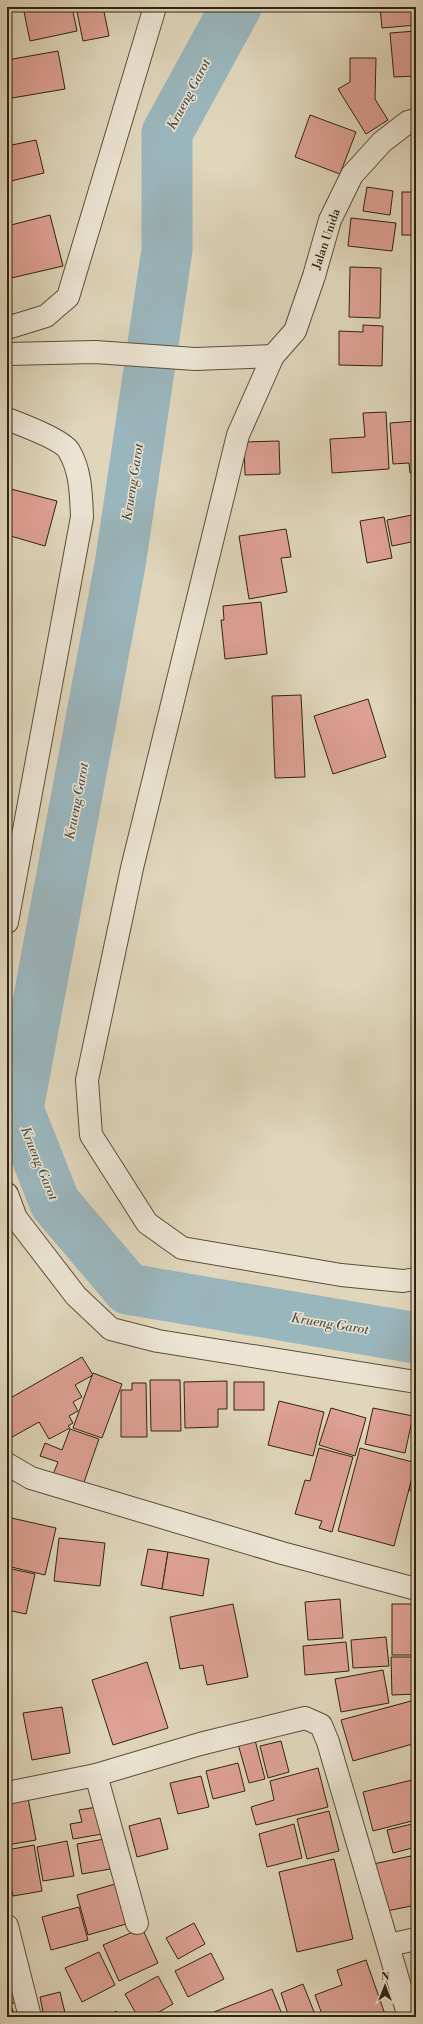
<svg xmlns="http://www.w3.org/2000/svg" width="423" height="2024" font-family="'Libre Bodoni',serif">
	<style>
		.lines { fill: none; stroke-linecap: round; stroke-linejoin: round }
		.river { stroke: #9ab6bd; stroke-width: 51 }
		.building { fill: #dea195; stroke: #302210 }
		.minor-casing { stroke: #5c4f3b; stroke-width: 24 }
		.tertiary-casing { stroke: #5c4f3b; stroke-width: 24 }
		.minor { stroke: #ebe4d3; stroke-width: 22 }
		.tertiary { stroke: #ebe4d3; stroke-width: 22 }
		.labels { text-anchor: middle; stroke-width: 3; stroke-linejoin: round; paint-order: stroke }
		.street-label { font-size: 12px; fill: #302210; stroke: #ebe4d3 }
		.water-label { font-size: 13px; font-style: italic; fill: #504e44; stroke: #ebe4d3 }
	</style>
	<rect width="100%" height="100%" fill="#e0d6bc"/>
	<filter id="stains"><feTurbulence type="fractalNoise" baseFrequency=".005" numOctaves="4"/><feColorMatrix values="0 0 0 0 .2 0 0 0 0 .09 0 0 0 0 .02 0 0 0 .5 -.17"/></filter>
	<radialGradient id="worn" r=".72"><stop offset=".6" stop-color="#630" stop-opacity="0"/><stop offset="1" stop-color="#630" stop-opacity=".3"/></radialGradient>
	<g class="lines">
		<polyline class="river" points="236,7 167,133 167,250 120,565 18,1109 55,1203 128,1289 416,1338"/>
	</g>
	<g class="building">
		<polygon points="23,7 72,7 77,31 30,41"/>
		<polygon points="76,7 103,7 109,36 83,41"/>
		<polygon points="380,7 416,7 416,25 382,28"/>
		<polygon points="416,31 416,76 394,77 390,33"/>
		<polygon points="58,51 65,89 12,98 7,60"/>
		<polygon points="350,58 376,58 375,99 388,120 366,134 338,89 350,82"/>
		<polygon points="310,115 356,132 340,174 295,157"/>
		<polygon points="36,140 44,173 7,182 7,146"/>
		<polygon points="367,187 393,191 390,215 363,211"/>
		<rect x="402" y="192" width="14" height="43"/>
		<polygon points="50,215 63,266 7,279 7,226"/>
		<polygon points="351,218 396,223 392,251 348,246"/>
		<polygon points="350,267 381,268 380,318 349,317"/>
		<polygon points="363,325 383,326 382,366 339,365 339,331 363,332"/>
		<polygon points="386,412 389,469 332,473 330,439 365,437 363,413"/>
		<polygon points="416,421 416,472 410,473 409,463 393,464 390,423"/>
		<polygon points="279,441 280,474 245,475 244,442"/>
		<polygon points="7,488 57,501 45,546 7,535"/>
		<polygon points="412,515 416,541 392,546 387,520"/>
		<polygon points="384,517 392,558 367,563 360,521"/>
		<polygon points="286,529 291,557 281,558 287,592 249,599 239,536"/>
		<polygon points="261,602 267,654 225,659 221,620 224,620 223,606"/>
		<polygon points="301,695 305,777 275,778 272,696"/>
		<polygon points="368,699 386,757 333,774 314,716"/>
		<polygon points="82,1357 93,1375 75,1385 82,1397 73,1402 78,1411 69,1416 73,1423 68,1426 70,1428 49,1439 39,1422 7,1440 7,1400"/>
		<polygon points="93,1373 122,1384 102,1438 73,1428"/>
		<polygon points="150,1380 180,1380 181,1431 151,1431"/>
		<polygon points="227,1381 227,1409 218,1409 218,1427 185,1428 184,1382"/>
		<rect x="234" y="1382" width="30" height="28"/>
		<polygon points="132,1383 146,1383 147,1437 121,1437 121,1390 132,1390"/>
		<polygon points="279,1401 324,1412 313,1456 268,1445"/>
		<polygon points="331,1408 366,1418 355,1456 319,1445"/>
		<polygon points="373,1408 413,1416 405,1453 365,1444"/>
		<polygon points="70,1429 99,1439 82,1488 52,1477 58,1462 40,1456 45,1443 62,1450"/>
		<polygon points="319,1448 353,1457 332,1532 319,1528 322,1521 295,1514 305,1480 310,1481"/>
		<polygon points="360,1448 416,1463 394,1546 338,1531"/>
		<polygon points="416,1463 416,1492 409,1490"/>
		<polygon points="7,1517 56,1528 45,1575 7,1566"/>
		<polygon points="59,1538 105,1543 100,1586 54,1581"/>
		<polygon points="148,1549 168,1552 162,1589 141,1585"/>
		<polygon points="168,1552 209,1559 203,1596 162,1589"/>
		<polygon points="7,1568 35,1574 26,1614 7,1610"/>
		<polygon points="340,1599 343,1638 308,1640 305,1602"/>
		<polygon points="233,1604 248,1677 207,1685 203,1665 180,1669 170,1617"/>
		<rect x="392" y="1604" width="24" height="51"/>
		<polygon points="386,1637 389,1666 353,1668 351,1640"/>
		<polygon points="346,1642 349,1671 305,1675 303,1646"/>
		<polygon points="391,1657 416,1657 416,1694 392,1695"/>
		<polygon points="147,1662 168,1728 113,1745 92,1680"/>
		<polygon points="383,1670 389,1703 341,1712 335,1679"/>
		<polygon points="7,1672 10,1716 7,1717"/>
		<polygon points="411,1701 416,1720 416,1743 353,1761 341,1720"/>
		<polygon points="62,1707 70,1753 32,1760 23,1713"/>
		<polygon points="255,1740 265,1779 249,1783 238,1744"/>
		<polygon points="281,1741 289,1772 268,1778 260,1746"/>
		<polygon points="238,1763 245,1791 213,1799 206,1771"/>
		<polygon points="318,1768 328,1807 256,1825 251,1807 274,1800 270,1781"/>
		<polygon points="201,1776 209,1807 178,1814 170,1783"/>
		<polygon points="412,1780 416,1797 416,1820 373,1831 363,1792"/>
		<polygon points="28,1798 36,1840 7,1845 7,1802"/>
		<polygon points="103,1806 108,1833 73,1839 70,1824 82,1822 79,1810"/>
		<polygon points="329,1811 339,1851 307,1859 297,1819"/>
		<polygon points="160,1818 168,1849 137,1857 129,1826"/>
		<polygon points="416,1823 416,1847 393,1853 387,1830"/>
		<polygon points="294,1824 302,1858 267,1867 259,1834"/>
		<polygon points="110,1838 116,1868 82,1874 77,1844"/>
		<polygon points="67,1841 74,1876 43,1881 37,1847"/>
		<polygon points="34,1845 42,1891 13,1896 7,1866 7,1850"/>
		<polygon points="411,1856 416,1880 416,1905 382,1912 373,1864"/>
		<polygon points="334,1859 353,1939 297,1952 279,1872"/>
		<polygon points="115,1884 126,1924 88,1935 77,1895"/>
		<polygon points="79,1907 88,1940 51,1950 42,1917"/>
		<polygon points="194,1923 205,1944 178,1959 166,1938"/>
		<polygon points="142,1928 158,1963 119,1981 103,1945"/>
		<polygon points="99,1952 115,1985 82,2002 65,1968"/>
		<polygon points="211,1953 224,1979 188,1997 175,1971"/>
		<polygon points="366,1960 386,2017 323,2017 315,1995 342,1985 337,1970"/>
		<polygon points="158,1976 173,2004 150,2017 138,2017 125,1994"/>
		<polygon points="13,1978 20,2001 7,2005 7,1980"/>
		<polygon points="303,1984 316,2017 289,2017 281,1993"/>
		<polygon points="272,1989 283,2017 216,2017 214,2012"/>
		<polygon points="60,1992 66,2017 44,2017 40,1997"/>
		<polygon points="12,2008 15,2017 7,2017 7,2010"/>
		<polygon points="116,2011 120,2017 107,2017"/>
	</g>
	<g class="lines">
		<g class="minor-casing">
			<g id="minor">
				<polyline points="7,328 46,316 68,297 155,7"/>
				<polyline points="273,356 238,435 132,868 87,1080 91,1135 147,1223 182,1248 341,1275 403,1281 416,1279"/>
				<path d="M7,419C20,424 63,440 69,451C81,471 81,495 82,517L7,922"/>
				<polyline points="7,1194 16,1218 76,1296 111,1329 158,1341 416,1382"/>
				<polyline points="7,1464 31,1478 282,1553 416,1589"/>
				<polyline points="96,1775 137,1923"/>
				<polyline points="7,1793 96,1775 200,1744 305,1718 321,1725 328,1742 409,2017"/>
				<polyline points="7,1926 30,2017"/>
				<polyline points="389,1945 416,1939"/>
			</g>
		</g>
		<g class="tertiary-casing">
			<polyline id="tertiary" points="7,354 95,352 195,359 273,356 295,331 314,276 330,220 352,175 382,142 408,122 416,120"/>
		</g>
		<use href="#minor" class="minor"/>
		<use href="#tertiary" class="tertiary"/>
	</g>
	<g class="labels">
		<g class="street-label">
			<text transform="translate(326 239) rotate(-71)" y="4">Jalan Unida</text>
		</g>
		<g class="water-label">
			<text transform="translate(188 94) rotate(-62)" y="5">Krueng Garot</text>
			<text transform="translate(132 482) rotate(-81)" y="5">Krueng Garot</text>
			<text transform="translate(76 801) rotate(-79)" y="5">Krueng Garot</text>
			<text transform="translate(40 1163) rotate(68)" y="5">Krueng Garot</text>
			<text transform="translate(330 1323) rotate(9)" y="5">Krueng Garot</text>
		</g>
	</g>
	<rect width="423" height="2024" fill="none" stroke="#e0d6bc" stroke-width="24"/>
	<rect x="8" y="8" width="407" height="2008" fill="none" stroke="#302210" stroke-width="2"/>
	<rect x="12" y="12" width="399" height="2000" fill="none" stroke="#302210"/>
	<g transform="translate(385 1986)" stroke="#ebe4d3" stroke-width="3" paint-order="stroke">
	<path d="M0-3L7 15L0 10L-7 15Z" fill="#302210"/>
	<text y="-6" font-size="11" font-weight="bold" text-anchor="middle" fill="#302210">N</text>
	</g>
	<rect width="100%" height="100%" filter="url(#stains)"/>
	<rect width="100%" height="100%" fill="url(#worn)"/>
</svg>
